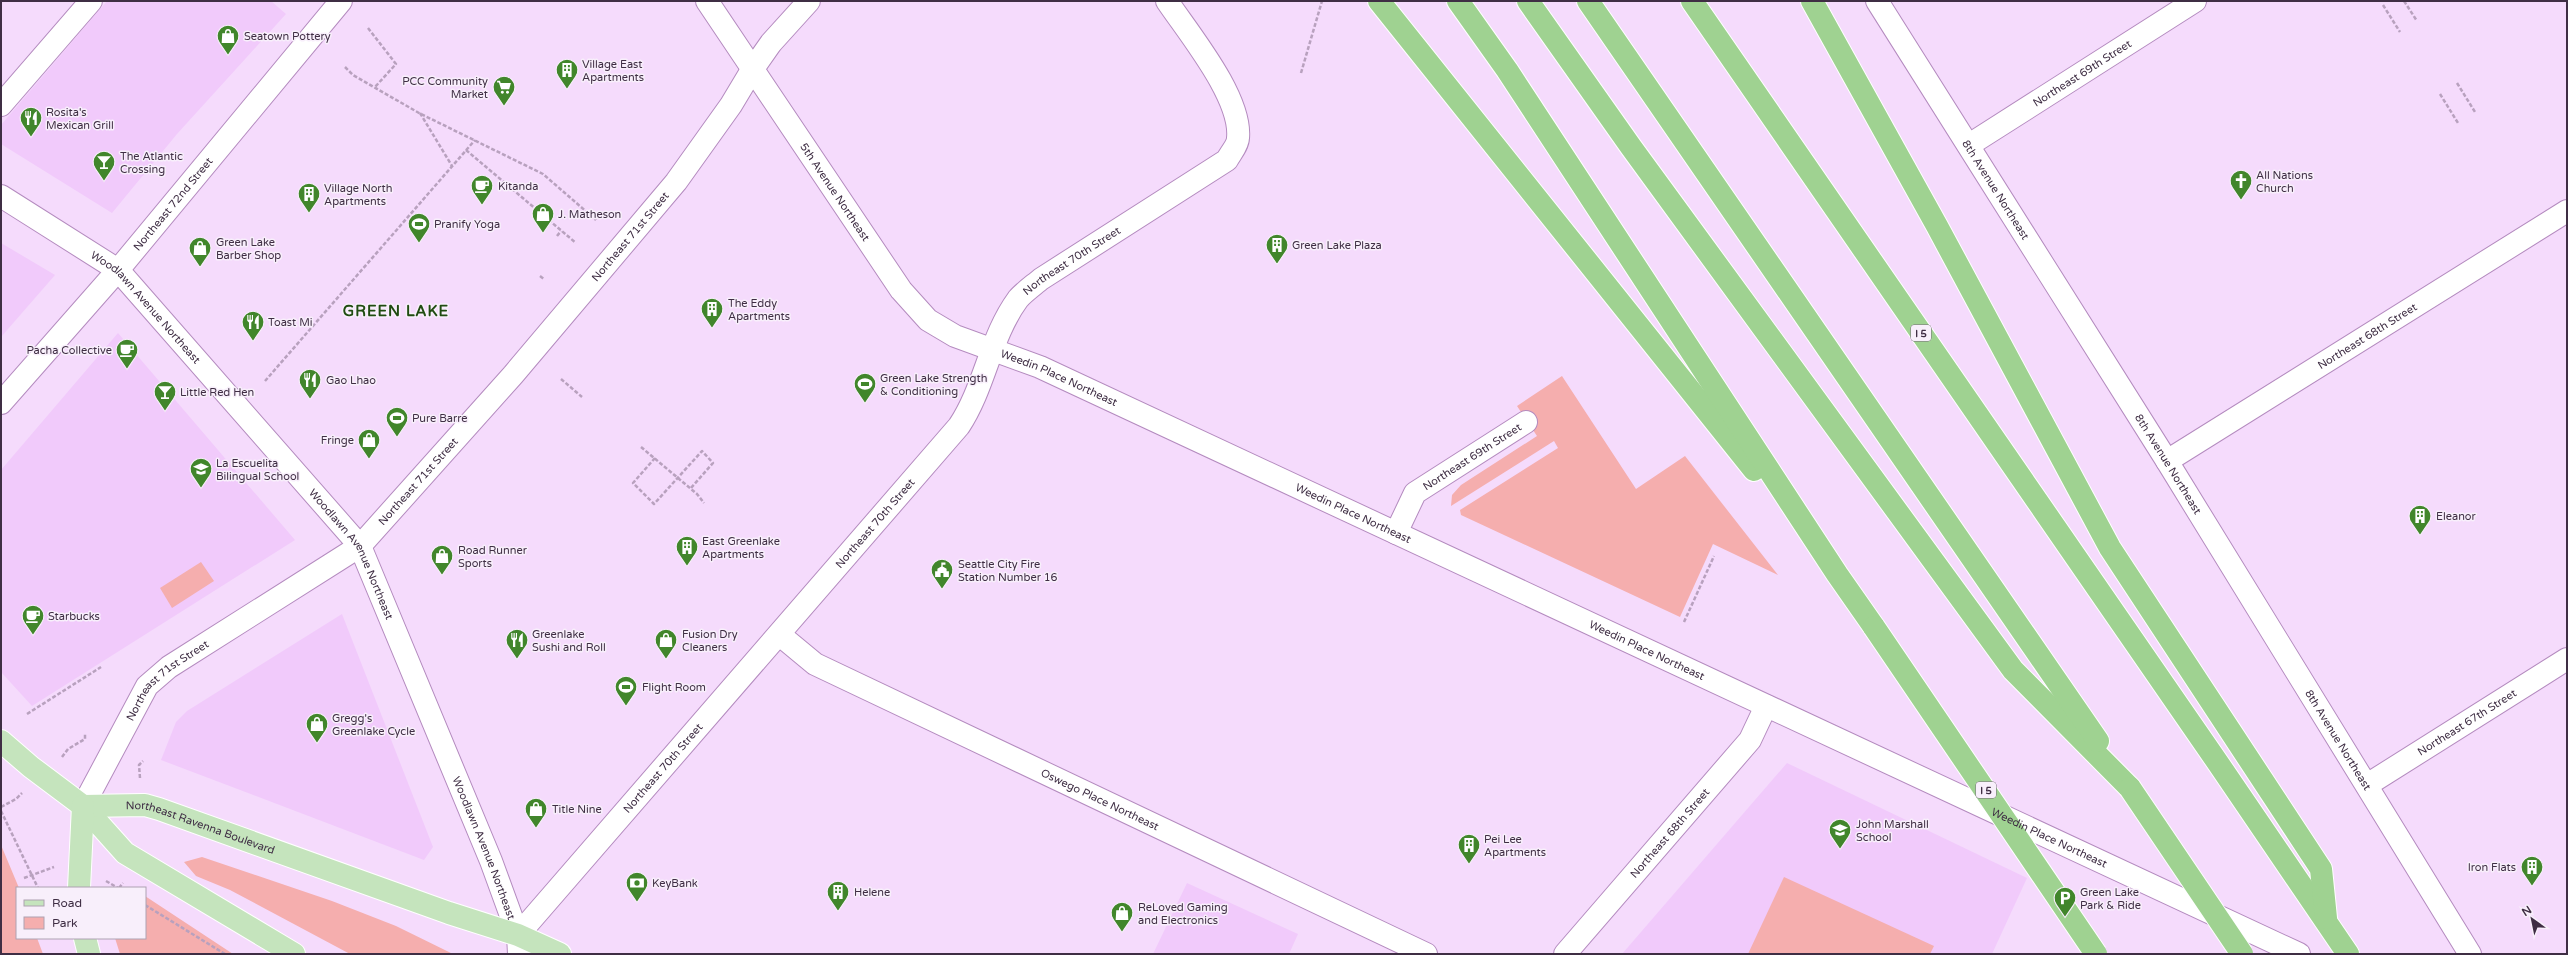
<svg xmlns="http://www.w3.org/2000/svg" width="2568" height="955" font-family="'Varela Round',sans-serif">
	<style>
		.built { fill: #f1cafb }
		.green { fill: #f5aeae }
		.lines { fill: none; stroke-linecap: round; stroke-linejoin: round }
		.minor-casing { stroke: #b48bbf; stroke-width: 24 }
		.major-casing { stroke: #fff; stroke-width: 24 }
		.highway-casing { stroke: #fff; stroke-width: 24 }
		.path { stroke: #b8a1be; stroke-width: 2.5; stroke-dasharray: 4 2; stroke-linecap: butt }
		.minor { stroke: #fff; stroke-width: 22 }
		.major { stroke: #c5e4bd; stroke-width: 22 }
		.highway { stroke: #9fd291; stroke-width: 22 }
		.highway-bridge-casing { stroke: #fff; stroke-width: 24; stroke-linecap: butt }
		.highway-bridge { stroke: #9fd291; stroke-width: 22 }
		.labels { text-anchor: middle; stroke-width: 3; stroke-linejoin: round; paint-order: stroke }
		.shield { fill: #f8effb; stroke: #76687b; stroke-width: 1 }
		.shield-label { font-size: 10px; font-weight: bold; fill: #3f2e44 }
		.poi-label { font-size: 11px; fill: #3f2e44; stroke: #f8effb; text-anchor: start }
		.street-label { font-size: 11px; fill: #3f2e44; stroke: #f8effb }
		.district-label { font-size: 15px; font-weight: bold; letter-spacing: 1px; fill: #204c11; stroke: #f8effb }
	</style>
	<rect width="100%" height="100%" fill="#f5dbfc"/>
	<g class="built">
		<polygon points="107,1 271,1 286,14 177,134 112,213 1,144 1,125"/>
		<polygon points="1,243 55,275 1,337"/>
		<polygon points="118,333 295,540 32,706 1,672 1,470"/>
		<polygon points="342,614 433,847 424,860 161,760 176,722 187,711"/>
		<polygon points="1787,763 2027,878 1992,954 1622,954"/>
		<polygon points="1187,883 1298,934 1289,954 1153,954"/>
	</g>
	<g class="green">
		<polygon points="1562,376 1636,489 1685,456 1778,575 1713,544 1680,617 1461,515 1460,510 1558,448 1554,441 1451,506 1452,495 1461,485 1537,436 1517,406"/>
		<polygon points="201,562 214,581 172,608 160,588"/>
		<polygon points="1,845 19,888 17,938 37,938 43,954 1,954"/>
		<polygon points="202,857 332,901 396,926 453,954 350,954 230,890 196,876 184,862"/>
		<polygon points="1784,877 1934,946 1930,954 1748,954"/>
		<polygon points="145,896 230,952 233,954 120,954 115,938 145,938"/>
	</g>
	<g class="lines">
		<g class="minor-casing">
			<g id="minor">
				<path id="s1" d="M707,1L901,290L928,320L955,336L1040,367L2299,954"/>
				<path id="s2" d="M1877,1L2167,461L2470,954"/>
				<polyline points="1,105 91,1"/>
				<path id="s3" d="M1969,145L2195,1"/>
				<path id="s4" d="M1,196L118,270L360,546L491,861L518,935L519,954"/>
				<path id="s5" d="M1,403L118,270L341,1"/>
				<path id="s6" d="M2167,461L2567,211"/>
				<path id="s7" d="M1396,533L1415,493L1526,422"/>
				<path id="s8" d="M780,635L815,664L1426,954"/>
				<path id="s9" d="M2367,785L2567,659"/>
				<path id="s10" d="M83,806L147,686L169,667L360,546L513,375L676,182L731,105L752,70L771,43L809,1"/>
				<path id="s11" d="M518,935L959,426C985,387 990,337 1018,299C1024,292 1034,285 1041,279L1227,160C1230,154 1238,145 1238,138C1242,98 1190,35 1167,1"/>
				<path id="s12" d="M1565,954L1750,740L1766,706"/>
			</g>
		</g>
		<g class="major-casing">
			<g id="major">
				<polyline points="1,741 31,767 83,806 125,853 294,954"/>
				<path id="s13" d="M83,806L145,805L159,809L449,913L518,935L560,954"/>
				<polyline points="79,888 83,806"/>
				<polyline points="85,938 89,954"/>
			</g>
		</g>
		<g class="highway-casing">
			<g id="highway">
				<polyline points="1379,1 1754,470"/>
				<polyline points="1458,1 1507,70 1837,574 1874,627"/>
				<polyline points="1528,1 1631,147 2013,670 2130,788"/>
				<polyline points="1588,1 2098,741"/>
				<polyline points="1692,1 2218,763 2348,954"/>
				<polyline points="1812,1 1937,226 2110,548 2321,869 2326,918"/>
			</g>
		</g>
		<g class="path">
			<polyline points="2404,1 2417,21"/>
			<polyline points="2383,5 2400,32"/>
			<polyline points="368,28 396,64 375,87"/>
			<polyline points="345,67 353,75 419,113 543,174 596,220"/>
			<polyline points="1301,73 1322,1"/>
			<polyline points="2457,83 2475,112"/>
			<polyline points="2440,94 2458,123"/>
			<polyline points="420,113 452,166"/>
			<polyline points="466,150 576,243"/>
			<polyline points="557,236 561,231"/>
			<polyline points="540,276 544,279"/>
			<polyline points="561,379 582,397"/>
			<polyline points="265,381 475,140"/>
			<polyline points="641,447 697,494 704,503"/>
			<polyline points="655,458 633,483 654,504 702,451 713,463 691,488"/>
			<polyline points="1684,622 1714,556"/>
			<polyline points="27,714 101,667"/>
			<polyline points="62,757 68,749 85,739 85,734"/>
			<polyline points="140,778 139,765 143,761"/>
			<polyline points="1,807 16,799 22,793"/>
			<polyline points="1,811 38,888"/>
			<polyline points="24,878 54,867"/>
			<polyline points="106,881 118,888"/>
			<polyline points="119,888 123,883"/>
			<polyline points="145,905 225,954"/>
		</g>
		<use href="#minor" class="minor"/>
		<use href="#major" class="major"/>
		<use href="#highway" class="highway"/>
		<g class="highway-bridge-casing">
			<g id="highway-bridge">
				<polyline points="1874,627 2096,954"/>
				<polyline points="2130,788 2242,954"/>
			</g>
		</g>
		<use href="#highway-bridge" class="highway-bridge"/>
	</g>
	<defs>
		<g id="shop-pin" transform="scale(1.15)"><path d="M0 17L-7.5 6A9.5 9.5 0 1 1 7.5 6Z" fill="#41862b" stroke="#f8effb"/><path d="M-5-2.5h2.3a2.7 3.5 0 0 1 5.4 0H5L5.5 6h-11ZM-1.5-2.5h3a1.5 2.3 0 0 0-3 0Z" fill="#fff"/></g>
		<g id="building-pin" transform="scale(1.15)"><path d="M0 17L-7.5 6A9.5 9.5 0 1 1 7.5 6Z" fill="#41862b" stroke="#f8effb"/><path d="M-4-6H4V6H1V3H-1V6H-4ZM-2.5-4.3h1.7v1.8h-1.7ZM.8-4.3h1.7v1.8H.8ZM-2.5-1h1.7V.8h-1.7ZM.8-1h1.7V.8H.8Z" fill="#fff"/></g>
		<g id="supermarket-pin" transform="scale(1.15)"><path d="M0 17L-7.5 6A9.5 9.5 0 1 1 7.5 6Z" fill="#41862b" stroke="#f8effb"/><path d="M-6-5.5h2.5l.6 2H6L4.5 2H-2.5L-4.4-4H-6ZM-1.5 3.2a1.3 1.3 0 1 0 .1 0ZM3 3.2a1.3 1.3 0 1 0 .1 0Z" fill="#fff"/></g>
		<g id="restaurant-pin" transform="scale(1.15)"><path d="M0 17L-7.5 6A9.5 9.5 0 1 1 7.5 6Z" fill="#41862b" stroke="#f8effb"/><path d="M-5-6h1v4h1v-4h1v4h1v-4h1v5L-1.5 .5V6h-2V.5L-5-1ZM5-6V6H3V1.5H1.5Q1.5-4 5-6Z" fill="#fff"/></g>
		<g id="bar-pin" transform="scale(1.15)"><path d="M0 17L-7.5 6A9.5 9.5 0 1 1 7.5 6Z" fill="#41862b" stroke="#f8effb"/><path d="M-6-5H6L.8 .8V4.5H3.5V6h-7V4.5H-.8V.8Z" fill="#fff"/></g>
		<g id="church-pin" transform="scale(1.15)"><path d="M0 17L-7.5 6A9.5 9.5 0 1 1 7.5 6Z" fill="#41862b" stroke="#f8effb"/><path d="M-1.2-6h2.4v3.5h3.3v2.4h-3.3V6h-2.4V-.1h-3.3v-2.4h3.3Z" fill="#fff"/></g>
		<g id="cafe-pin" transform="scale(1.15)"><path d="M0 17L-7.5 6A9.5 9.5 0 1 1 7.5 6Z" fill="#41862b" stroke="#f8effb"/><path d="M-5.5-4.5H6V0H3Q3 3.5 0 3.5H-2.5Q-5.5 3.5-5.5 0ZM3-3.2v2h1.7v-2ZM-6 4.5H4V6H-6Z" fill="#fff"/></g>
		<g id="stadium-pin" transform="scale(1.15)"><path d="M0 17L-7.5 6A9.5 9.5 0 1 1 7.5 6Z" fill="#41862b" stroke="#f8effb"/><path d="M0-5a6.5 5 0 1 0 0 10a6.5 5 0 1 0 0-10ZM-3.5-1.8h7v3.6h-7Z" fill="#fff"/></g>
		<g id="school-pin" transform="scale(1.15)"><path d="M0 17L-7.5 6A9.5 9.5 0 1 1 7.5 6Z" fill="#41862b" stroke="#f8effb"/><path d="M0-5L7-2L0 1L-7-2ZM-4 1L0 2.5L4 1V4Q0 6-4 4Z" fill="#fff"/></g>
		<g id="civic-pin" transform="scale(1.15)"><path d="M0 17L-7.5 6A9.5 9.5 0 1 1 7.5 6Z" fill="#41862b" stroke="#f8effb"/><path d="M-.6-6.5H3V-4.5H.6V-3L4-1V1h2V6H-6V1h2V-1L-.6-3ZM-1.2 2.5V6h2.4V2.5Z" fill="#fff"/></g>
		<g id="bank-pin" transform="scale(1.15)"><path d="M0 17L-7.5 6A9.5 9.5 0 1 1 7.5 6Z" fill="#41862b" stroke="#f8effb"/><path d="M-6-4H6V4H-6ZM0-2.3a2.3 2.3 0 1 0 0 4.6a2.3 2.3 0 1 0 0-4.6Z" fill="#fff"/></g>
		<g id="parking-pin" transform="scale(1.15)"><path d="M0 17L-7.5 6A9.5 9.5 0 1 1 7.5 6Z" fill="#41862b" stroke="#f8effb"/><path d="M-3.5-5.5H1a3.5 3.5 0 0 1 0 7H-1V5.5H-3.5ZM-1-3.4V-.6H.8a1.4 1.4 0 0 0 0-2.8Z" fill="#fff"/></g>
	</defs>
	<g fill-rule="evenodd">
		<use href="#shop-pin" x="228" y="36"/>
		<use href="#building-pin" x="567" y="70"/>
		<use href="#supermarket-pin" x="504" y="87"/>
		<use href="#restaurant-pin" x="31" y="118"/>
		<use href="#bar-pin" x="104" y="162"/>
		<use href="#church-pin" x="2241" y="181"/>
		<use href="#cafe-pin" x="482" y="186"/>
		<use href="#building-pin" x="309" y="194"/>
		<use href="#shop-pin" x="543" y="214"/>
		<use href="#stadium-pin" x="419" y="224"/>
		<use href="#building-pin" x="1277" y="245"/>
		<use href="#shop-pin" x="200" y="248"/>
		<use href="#building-pin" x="712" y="309"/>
		<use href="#restaurant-pin" x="253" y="322"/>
		<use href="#cafe-pin" x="127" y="350"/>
		<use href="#restaurant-pin" x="310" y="380"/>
		<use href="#stadium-pin" x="865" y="384"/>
		<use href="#bar-pin" x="165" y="392"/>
		<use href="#stadium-pin" x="397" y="418"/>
		<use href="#shop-pin" x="369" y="440"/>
		<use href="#school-pin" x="201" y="469"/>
		<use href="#building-pin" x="2420" y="516"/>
		<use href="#building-pin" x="687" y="547"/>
		<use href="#shop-pin" x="442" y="556"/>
		<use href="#civic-pin" x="942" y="570"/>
		<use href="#cafe-pin" x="33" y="616"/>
		<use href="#restaurant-pin" x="517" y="640"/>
		<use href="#shop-pin" x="666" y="640"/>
		<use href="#stadium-pin" x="626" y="687"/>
		<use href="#shop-pin" x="317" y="724"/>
		<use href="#shop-pin" x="536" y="809"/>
		<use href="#school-pin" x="1840" y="830"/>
		<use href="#building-pin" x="1469" y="845"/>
		<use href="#building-pin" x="2532" y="867"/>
		<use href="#bank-pin" x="637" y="883"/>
		<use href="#building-pin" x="838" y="892"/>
		<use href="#parking-pin" x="2065" y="898"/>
		<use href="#shop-pin" x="1122" y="913"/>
	</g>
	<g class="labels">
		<g class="shield">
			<rect x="1911" y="325" width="20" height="16" rx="3"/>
			<rect x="1976" y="782" width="20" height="16" rx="3"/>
		</g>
		<g class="shield-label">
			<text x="1921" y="337">I 5</text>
			<text x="1986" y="794">I 5</text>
		</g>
		<g class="poi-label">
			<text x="244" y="40">Seatown Pottery</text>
			<text x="582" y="68">Village East<tspan x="582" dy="13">Apartments</tspan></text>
			<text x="488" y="85" text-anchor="end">PCC Community<tspan x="488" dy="13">Market</tspan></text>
			<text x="46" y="116">Rosita's<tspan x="46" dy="13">Mexican Grill</tspan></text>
			<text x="120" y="160">The Atlantic<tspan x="120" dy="13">Crossing</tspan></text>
			<text x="2256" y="179">All Nations<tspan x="2256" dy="13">Church</tspan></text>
			<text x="498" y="190">Kitanda</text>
			<text x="324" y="192">Village North<tspan x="324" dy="13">Apartments</tspan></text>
			<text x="558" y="218">J. Matheson</text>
			<text x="434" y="228">Pranify Yoga</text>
			<text x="216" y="246">Green Lake<tspan x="216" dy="13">Barber Shop</tspan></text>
			<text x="1292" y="249">Green Lake Plaza</text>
			<text x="728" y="307">The Eddy<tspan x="728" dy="13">Apartments</tspan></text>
			<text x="268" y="326">Toast Mi</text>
			<text x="112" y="354" text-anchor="end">Pacha Collective</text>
			<text x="880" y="382">Green Lake Strength<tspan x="880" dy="13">&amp; Conditioning</tspan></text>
			<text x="326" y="384">Gao Lhao</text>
			<text x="180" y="396">Little Red Hen</text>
			<text x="412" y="422">Pure Barre</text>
			<text x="354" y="444" text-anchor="end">Fringe</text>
			<text x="216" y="467">La Escuelita<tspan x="216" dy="13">Bilingual School</tspan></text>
			<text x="2436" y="520">Eleanor</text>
			<text x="702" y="545">East Greenlake<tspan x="702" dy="13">Apartments</tspan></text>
			<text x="458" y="554">Road Runner<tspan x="458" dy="13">Sports</tspan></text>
			<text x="958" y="568">Seattle City Fire<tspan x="958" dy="13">Station Number 16</tspan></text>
			<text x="48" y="620">Starbucks</text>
			<text x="532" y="638">Greenlake<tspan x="532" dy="13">Sushi and Roll</tspan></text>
			<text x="682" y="638">Fusion Dry<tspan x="682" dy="13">Cleaners</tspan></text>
			<text x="642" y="691">Flight Room</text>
			<text x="332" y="722">Gregg's<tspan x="332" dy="13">Greenlake Cycle</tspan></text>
			<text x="552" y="813">Title Nine</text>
			<text x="1856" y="828">John Marshall<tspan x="1856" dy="13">School</tspan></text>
			<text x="1484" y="843">Pei Lee<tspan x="1484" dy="13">Apartments</tspan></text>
			<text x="2516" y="871" text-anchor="end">Iron Flats</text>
			<text x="652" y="887">KeyBank</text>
			<text x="854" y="896">Helene</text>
			<text x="2080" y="896">Green Lake<tspan x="2080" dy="13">Park &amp; Ride</tspan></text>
			<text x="1138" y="911">ReLoved Gaming<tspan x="1138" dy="13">and Electronics</tspan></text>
		</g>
		<g class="street-label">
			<text dy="4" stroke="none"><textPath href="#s3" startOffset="134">Northeast 69th Street</textPath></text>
			<text dy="4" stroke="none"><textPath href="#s2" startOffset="223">8th Avenue Northeast</textPath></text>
			<text dy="4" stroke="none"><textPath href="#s1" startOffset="230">5th Avenue Northeast</textPath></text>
			<text dy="4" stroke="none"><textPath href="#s5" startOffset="263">Northeast 72nd Street</textPath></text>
			<text dy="4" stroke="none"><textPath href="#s10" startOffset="802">Northeast 71st Street</textPath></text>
			<text dy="4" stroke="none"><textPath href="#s11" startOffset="880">Northeast 70th Street</textPath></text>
			<text dy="4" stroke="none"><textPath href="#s4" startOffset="184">Woodlawn Avenue Northeast</textPath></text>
			<text dy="4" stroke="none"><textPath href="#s6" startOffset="236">Northeast 68th Street</textPath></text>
			<text dy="4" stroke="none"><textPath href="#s1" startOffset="532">Weedin Place Northeast</textPath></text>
			<text dy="4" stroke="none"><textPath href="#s7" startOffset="112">Northeast 69th Street</textPath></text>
			<text dy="4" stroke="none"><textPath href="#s2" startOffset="547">8th Avenue Northeast</textPath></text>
			<text dy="4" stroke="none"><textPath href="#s10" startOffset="478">Northeast 71st Street</textPath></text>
			<text dy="4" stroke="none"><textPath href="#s1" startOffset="856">Weedin Place Northeast</textPath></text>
			<text dy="4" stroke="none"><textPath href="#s11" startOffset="545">Northeast 70th Street</textPath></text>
			<text dy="4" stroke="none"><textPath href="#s4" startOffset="508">Woodlawn Avenue Northeast</textPath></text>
			<text dy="4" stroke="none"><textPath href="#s1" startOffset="1180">Weedin Place Northeast</textPath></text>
			<text dy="4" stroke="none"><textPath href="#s10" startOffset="154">Northeast 71st Street</textPath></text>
			<text dy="4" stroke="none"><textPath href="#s9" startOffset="118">Northeast 67th Street</textPath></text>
			<text dy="4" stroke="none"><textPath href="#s2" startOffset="871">8th Avenue Northeast</textPath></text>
			<text dy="4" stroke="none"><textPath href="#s11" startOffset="221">Northeast 70th Street</textPath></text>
			<text dy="4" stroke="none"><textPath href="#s8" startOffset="361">Oswego Place Northeast</textPath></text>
			<text dy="4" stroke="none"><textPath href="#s13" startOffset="121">Northeast Ravenna Boulevard</textPath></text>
			<text dy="4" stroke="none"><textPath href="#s12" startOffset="160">Northeast 68th Street</textPath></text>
			<text dy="4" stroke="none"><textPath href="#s1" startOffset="1624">Weedin Place Northeast</textPath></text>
			<text dy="4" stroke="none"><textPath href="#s4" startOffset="832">Woodlawn Avenue Northeast</textPath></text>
		</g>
		<g class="district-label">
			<text x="396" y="316">GREEN LAKE</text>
		</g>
	</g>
	<rect width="2568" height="955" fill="none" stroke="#3f2e44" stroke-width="4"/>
	<rect x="16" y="887" width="130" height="52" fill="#f8effb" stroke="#aea2b2"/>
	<rect x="24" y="900" width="20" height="6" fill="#c5e4bd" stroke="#aea2b2"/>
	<text x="52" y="907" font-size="12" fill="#3f2e44">Road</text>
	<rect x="24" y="917" width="20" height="12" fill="#f5aeae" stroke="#aea2b2"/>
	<text x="52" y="927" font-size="12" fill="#3f2e44">Park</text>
	<g transform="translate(2532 919) rotate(327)" stroke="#f8effb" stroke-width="3" paint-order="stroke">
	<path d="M0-3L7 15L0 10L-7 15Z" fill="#3f2e44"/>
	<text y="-6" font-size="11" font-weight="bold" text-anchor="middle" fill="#3f2e44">N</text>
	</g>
</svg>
